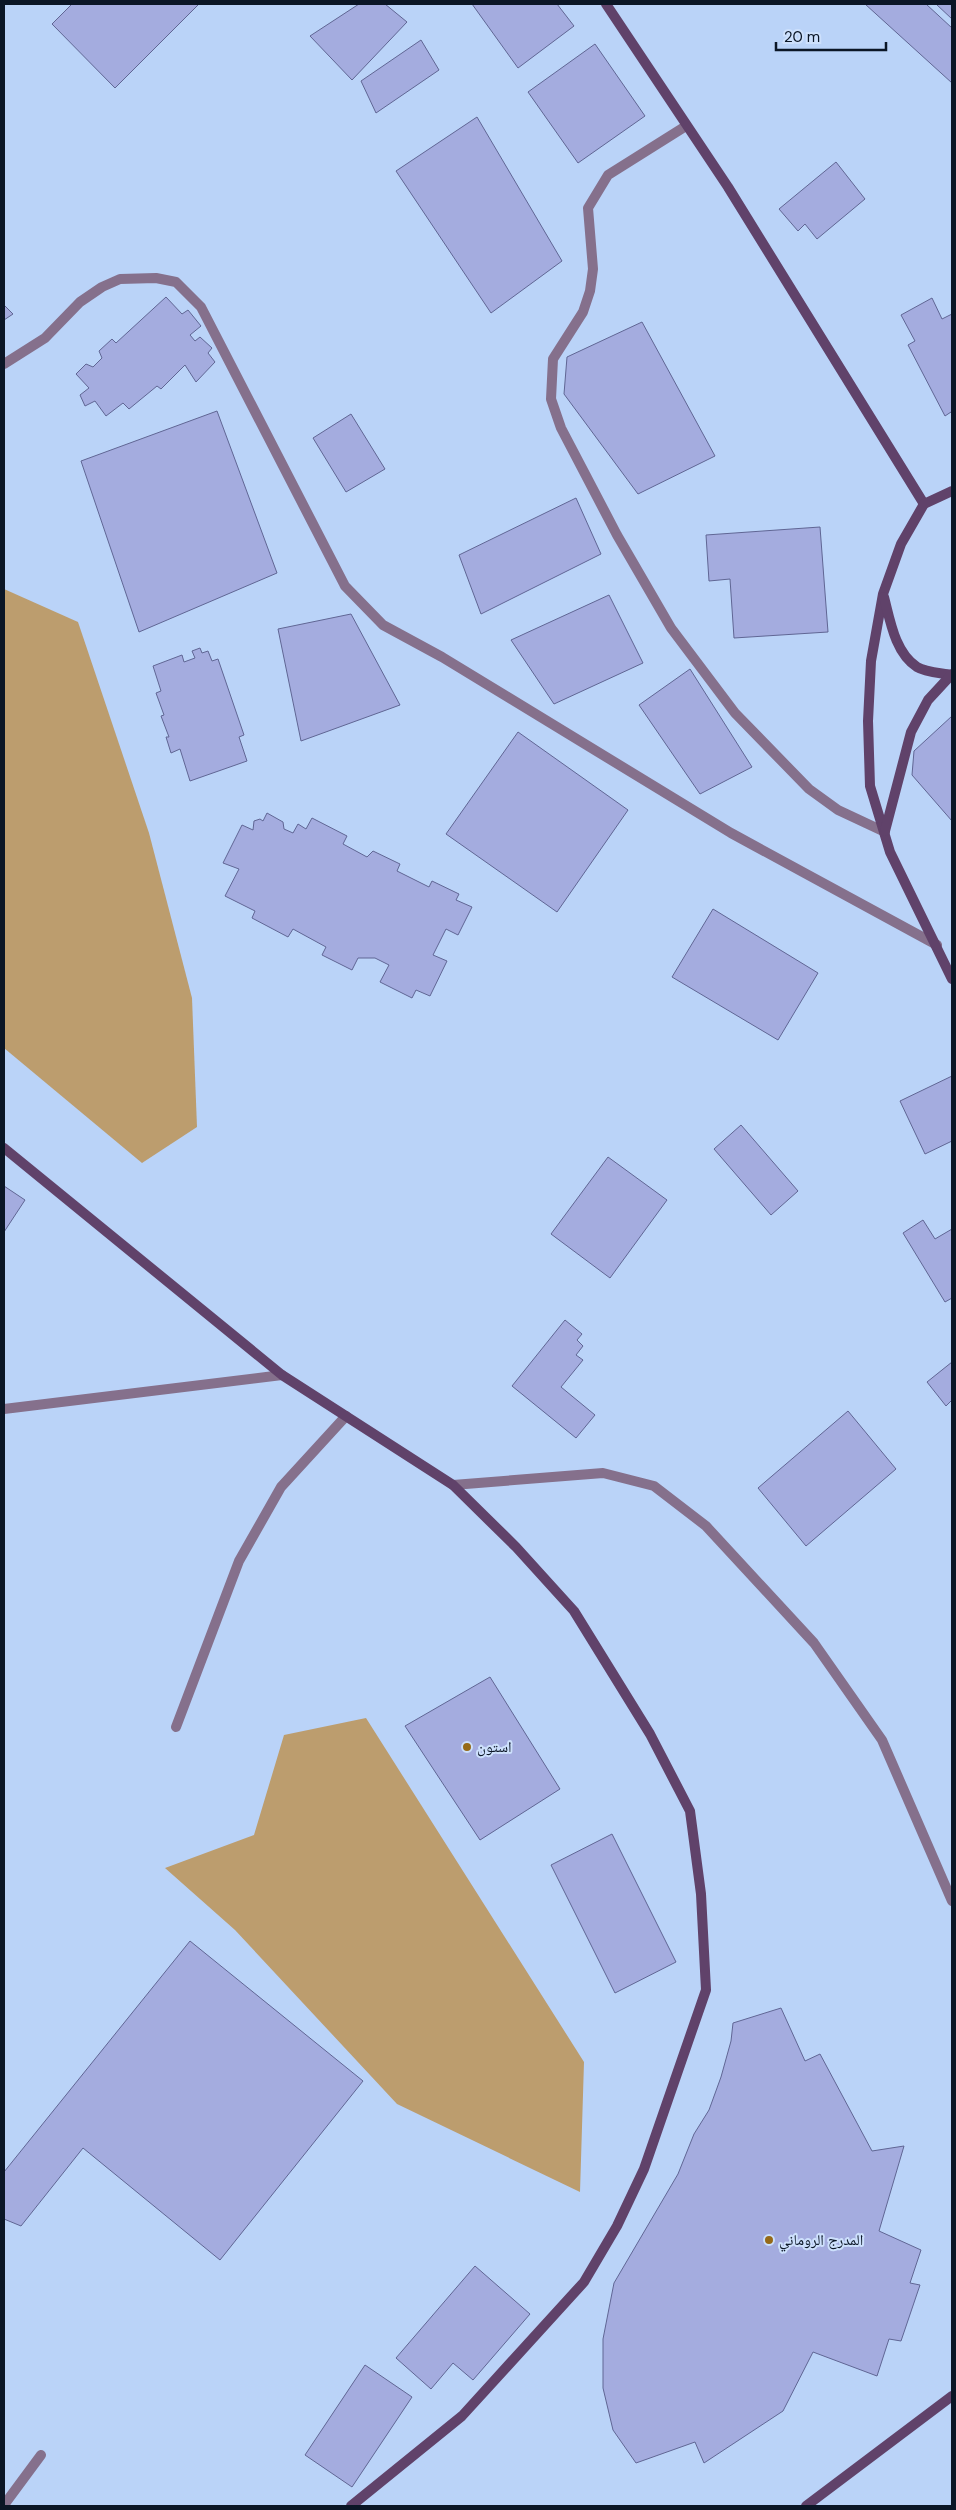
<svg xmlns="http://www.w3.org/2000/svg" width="956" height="2510" font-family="'DM Sans','Noto Naskh Arabic',sans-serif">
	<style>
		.green { fill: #bc9d6e }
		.building { fill: #a4acdf; stroke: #606694 }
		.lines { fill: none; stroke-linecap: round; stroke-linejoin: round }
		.lane { stroke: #85708c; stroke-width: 10 }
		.street { stroke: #85708c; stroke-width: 10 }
		.secondary { stroke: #60426a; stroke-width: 10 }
		.poi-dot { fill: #966a18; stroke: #cde0fc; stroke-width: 2 }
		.labels { text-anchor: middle; stroke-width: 4; stroke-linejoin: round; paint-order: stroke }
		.poi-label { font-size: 15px; fill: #0b1626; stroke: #cde0fc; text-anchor: start }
	</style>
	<rect width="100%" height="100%" fill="#bad3f8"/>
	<g class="green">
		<polygon points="4,589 78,622 149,833 192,998 197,1127 142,1163 4,1048"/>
		<polygon points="366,1718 584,2062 580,2192 397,2104 235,1930 165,1868 254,1835 284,1735"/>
	</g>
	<g class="building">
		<polygon points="72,4 197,4 198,5 115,88 52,24"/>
		<polygon points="359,4 385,4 407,22 352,80 310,36"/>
		<polygon points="472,4 557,4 574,26 518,68"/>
		<polygon points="865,4 926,4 952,28 952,83"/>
		<polygon points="936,4 952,4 952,19"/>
		<polygon points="421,40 439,70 376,113 361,81"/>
		<polygon points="595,44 645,116 578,163 528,92"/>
		<polygon points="477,117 562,261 491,313 396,171"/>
		<polygon points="836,162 865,199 817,239 805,224 798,231 779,209"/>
		<polygon points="166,297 182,314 188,310 201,326 190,335 195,341 200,337 212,348 208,353 215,362 196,382 185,365 161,389 157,386 129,409 123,403 106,416 95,401 85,406 80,395 89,388 76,374 86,364 93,367 102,358 99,351 112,339 116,343"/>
		<polygon points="932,298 942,319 952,314 952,414 951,412 945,416 908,345 915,341 901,315"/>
		<polygon points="4,305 13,314 4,320"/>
		<polygon points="642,322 715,456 638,494 564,394 567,357"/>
		<polygon points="217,411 277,573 139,632 81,461"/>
		<polygon points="351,414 385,469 346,492 313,438"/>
		<polygon points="576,498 601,554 481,614 459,555"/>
		<polygon points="820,527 828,632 734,638 730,579 709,581 706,535"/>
		<polygon points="609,595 643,663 554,704 511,640"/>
		<polygon points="351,614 400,705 301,741 278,629"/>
		<polygon points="200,648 202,653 208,651 212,661 218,659 244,735 239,737 247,761 190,781 180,749 171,753 166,737 169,737 161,716 164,715 156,693 161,691 153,666 182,655 184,662 195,658 192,651"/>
		<polygon points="690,669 752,767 700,794 639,705"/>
		<polygon points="952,716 952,821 912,775 914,751"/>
		<polygon points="518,732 628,810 557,912 446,834"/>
		<polygon points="267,813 283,822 284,829 293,833 298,824 306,829 312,818 347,836 343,844 367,857 373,851 400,864 397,871 429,887 432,881 459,894 456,900 472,907 458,935 446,929 433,955 447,961 430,996 416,990 412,998 380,982 389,965 375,958 358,958 352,970 322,955 326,947 293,929 288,937 252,918 255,911 225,896 239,869 223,863 242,825 253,830 254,821 260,819 263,821"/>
		<polygon points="713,909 818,973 778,1040 672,977"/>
		<polygon points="952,1076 952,1141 925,1154 900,1101"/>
		<polygon points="741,1125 798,1191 771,1215 714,1149"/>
		<polygon points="608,1157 667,1200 610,1278 551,1234"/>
		<polygon points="4,1186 25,1200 4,1232"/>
		<polygon points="923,1220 935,1239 952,1229 952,1298 945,1302 903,1233"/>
		<polygon points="565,1320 582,1334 577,1340 583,1346 576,1355 583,1360 561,1387 595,1415 576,1438 512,1386"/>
		<polygon points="952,1362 952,1400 946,1406 927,1382"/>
		<polygon points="848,1411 896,1469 806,1546 758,1488"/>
		<polygon points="490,1677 560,1789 480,1840 405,1726"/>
		<polygon points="612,1834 676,1962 615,1993 551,1865"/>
		<polygon points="190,1941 363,2081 220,2260 83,2148 21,2226 4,2219 4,2172"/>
		<polygon points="781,2008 805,2061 820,2054 872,2151 904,2146 879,2231 921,2250 910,2283 920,2285 901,2341 889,2339 877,2376 813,2352 783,2411 704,2463 695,2442 636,2463 613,2430 603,2388 603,2339 614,2283 678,2174 694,2134 709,2110 721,2077 731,2041 733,2023"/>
		<polygon points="475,2266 530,2314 473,2380 453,2363 431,2389 396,2358"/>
		<polygon points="365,2365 412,2397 352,2487 305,2455"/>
	</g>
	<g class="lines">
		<polyline class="lane" points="176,1727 239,1561 281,1487 346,1416"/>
		<g class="street">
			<polyline points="686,126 608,175 588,208 593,269 590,291 583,312 553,359 551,399 561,428 617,535 671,628 735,713 809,789 838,810 885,832"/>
			<polyline points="4,364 45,338 80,302 102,287 120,279 156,278 176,282 201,307 345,586 383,625 442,657 731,833 937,945"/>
			<polyline points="4,1409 282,1375"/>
			<polyline points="453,1485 603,1473 654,1486 706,1526 814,1643 882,1740 952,1901"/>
			<polyline points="4,2505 41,2455"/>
		</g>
		<g class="secondary">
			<polyline points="606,4 728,187 924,504"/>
			<polyline points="952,491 924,504 901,544 883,594 871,661 868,721 870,786 890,852 952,979"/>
			<path d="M884,597C890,620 895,653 917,667C925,672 941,673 951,675"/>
			<polyline points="885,831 911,732 928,700 952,674"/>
			<polyline points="4,1148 282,1375 453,1485 516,1547 574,1611 650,1734 690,1811 701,1894 706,1990 644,2169 617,2226 584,2282 462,2416 351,2506"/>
			<polyline points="806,2506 952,2396"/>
		</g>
	</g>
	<g class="poi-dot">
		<circle cx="467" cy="1747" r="5"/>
		<circle cx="769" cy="2240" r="5"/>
	</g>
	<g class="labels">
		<g class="poi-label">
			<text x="477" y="1752">استون</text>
			<text x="779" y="2245">المدرج الروماني</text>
		</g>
	</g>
	<rect width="956" height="2510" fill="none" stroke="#0b1626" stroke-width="10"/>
	<path d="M776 42v8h110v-8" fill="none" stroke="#0b1626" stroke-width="2.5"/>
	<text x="784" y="42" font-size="15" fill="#0b1626" stroke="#cde0fc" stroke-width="4" paint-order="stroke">20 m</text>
</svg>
